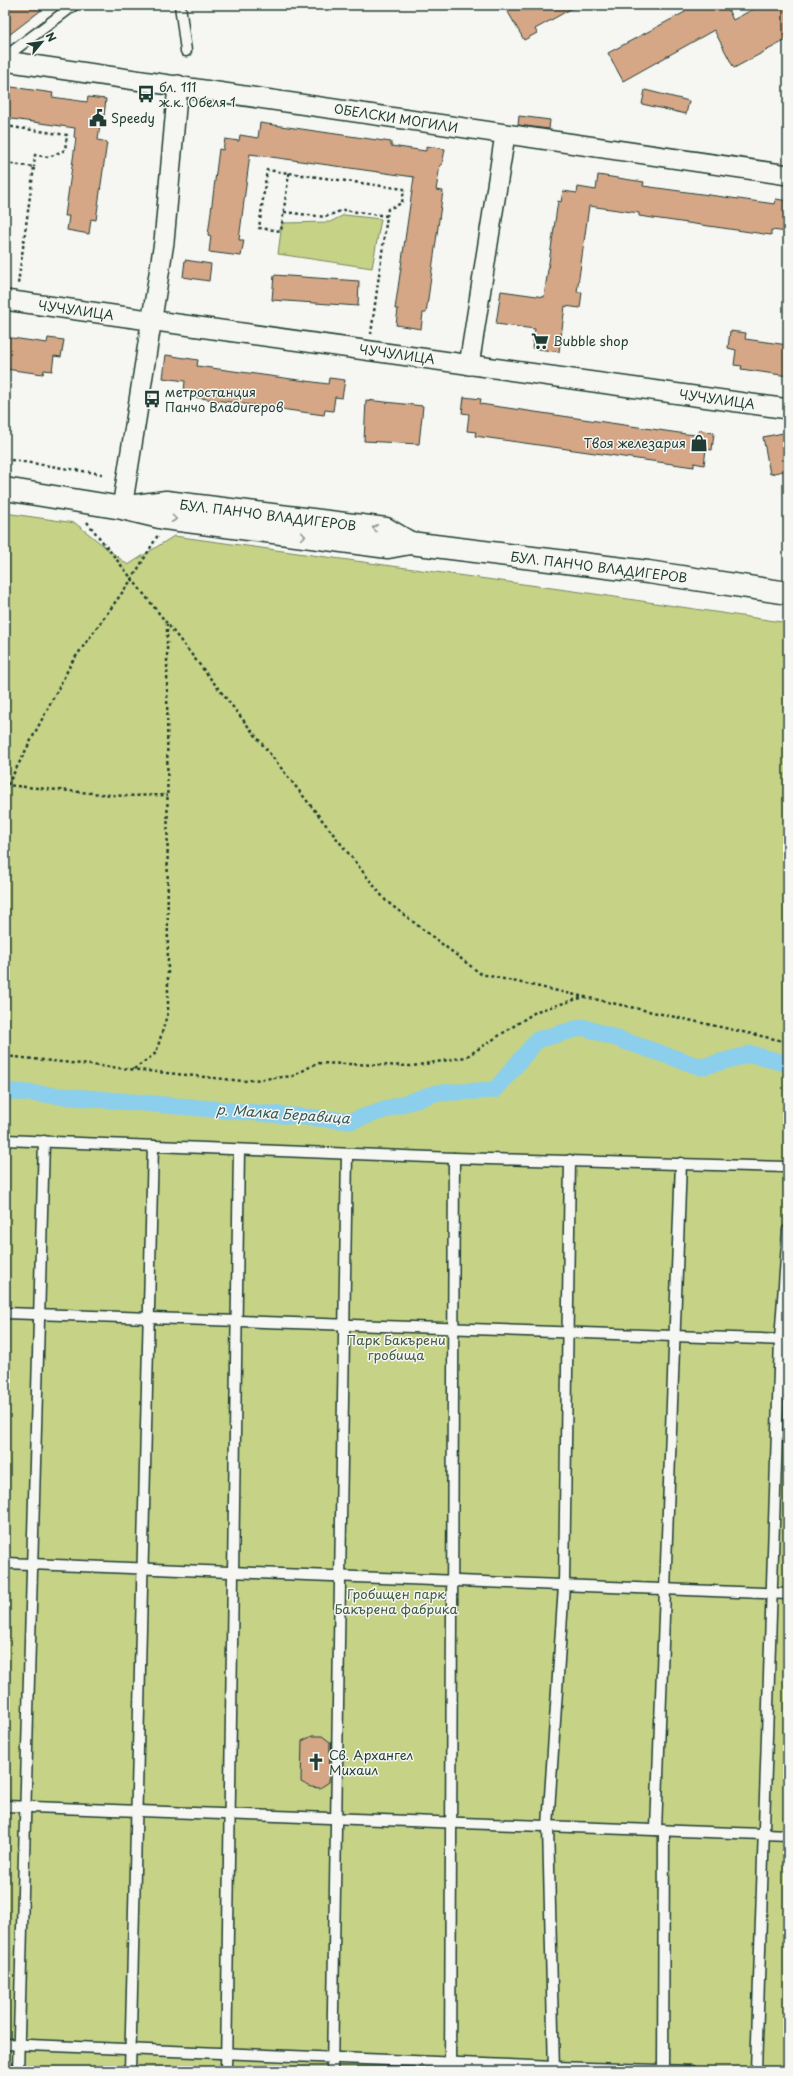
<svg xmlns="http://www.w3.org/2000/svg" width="793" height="2076" font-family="'Playpen Sans',sans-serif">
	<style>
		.green { fill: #c6d286; stroke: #72885d }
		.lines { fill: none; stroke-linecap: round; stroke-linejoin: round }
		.canal { stroke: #8bcfec; stroke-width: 17 }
		.building { fill: #d5a787; stroke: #1f3d34 }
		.lane-casing { stroke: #1f3d34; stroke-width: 13 }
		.street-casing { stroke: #1f3d34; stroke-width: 22 }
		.secondary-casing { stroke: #1f3d34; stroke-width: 25 }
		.path { stroke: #1f3d34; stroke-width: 2.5; stroke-dasharray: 3 3; stroke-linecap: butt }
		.lane { stroke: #f6f6f2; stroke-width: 10 }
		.street { stroke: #f6f6f2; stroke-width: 19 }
		.secondary { stroke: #f6f6f2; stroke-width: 22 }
		.oneway { stroke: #8a9a93 }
		.labels { text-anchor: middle; stroke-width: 3; stroke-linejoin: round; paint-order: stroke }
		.poi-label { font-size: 13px; fill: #1f3d34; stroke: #f6f6f2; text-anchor: start }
		.street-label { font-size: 13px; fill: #1f3d34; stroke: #f6f6f2 }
		.park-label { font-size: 13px; fill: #405b44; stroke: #f6f6f2 }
		.water-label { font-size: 14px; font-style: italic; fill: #355a59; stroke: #f6f6f2 }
	</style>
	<rect width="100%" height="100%" fill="#f6f6f2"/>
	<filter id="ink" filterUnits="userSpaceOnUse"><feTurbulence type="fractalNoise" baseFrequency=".025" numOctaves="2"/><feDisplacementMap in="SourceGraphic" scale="8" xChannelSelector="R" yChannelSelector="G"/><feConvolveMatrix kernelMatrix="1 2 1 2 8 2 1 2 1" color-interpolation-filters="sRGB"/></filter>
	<g filter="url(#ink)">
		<g class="green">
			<polygon points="344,215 381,219 372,268 278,254 282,223 330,222"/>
			<polygon points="5,513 75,523 128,565 174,536 588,593 788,623 788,2071 5,2071"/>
		</g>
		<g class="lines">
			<polyline class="canal" points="5,1091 351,1121 436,1093 495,1090 537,1040 583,1027 701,1067 751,1054 788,1064"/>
		</g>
		<g class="building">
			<polygon points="5,5 48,5 5,38"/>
			<polygon points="504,5 578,5 535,29 537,33 524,40"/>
			<polygon points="681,5 726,5 733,20 761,5 783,5 788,15 788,39 734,68 714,30 623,81 608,53 685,12"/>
			<polygon points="5,86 53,93 52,97 87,102 88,97 106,99 104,116 101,116 98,140 107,142 96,220 91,219 89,234 67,230 69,216 65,216 76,138 74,137 75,128 5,118"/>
			<polygon points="645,90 689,101 686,114 642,104"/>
			<polygon points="519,116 550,120 549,129 518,125"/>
			<polygon points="260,123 391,142 391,146 426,151 426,146 445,149 442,165 440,165 436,190 443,191 426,313 423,313 421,329 396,325 398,309 395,309 414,177 250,154 239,240 244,240 241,256 209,252 211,236 208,235 219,149 223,150 225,139 239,141 240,135 258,138"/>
			<polygon points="598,175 644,182 643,186 775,204 776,199 788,201 788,232 771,230 771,235 639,216 639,213 589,206 577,292 582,292 580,308 565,306 559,352 532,348 535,329 496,324 501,291 544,297 558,201 561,202 563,191 577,193 578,187 596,190"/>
			<polygon points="185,260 211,264 209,281 183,277"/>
			<polygon points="274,275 359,281 358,306 272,300"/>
			<polygon points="730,331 746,333 745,339 788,345 788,376 741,369 742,366 734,365 736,350 728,348"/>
			<polygon points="5,337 47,343 48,338 64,340 61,357 54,356 52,371 44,370 43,374 5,369"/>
			<polygon points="166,355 198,360 197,366 328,384 329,378 345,380 342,398 335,397 333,411 325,410 324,415 193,397 193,392 184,391 185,381 163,378"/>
			<polygon points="464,397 481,399 480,404 686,434 698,435 699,430 714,433 712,450 706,449 704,465 694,463 694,467 475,436 476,432 467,431 469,414 462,413"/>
			<polygon points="366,400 423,406 419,444 364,441"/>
			<polygon points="788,432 788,470 770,474 763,437"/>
			<polygon points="312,1736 322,1736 330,1742 329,1782 320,1788 311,1787 301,1782 302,1741"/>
		</g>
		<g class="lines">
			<g class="lane-casing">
				<g id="lane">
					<polyline points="180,5 186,51"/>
					<polyline points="5,57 74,5"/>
					<polyline points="5,1140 454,1158 788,1167"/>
					<polyline points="5,1313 788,1340"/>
					<polyline points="5,1563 788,1594"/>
					<polyline points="5,1806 788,1835"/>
					<polyline points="656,1830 681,1163"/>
					<polyline points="5,2044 554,2067 691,2071"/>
					<polyline points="18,2071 44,1141"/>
					<polyline points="130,2071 153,1146"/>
					<polyline points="226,2071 239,1150"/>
					<polyline points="332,2071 347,1154"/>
					<polyline points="450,2071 454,1158"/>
					<polyline points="554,2071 548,1826 564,1585 570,1160"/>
					<polyline points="663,2071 664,1830"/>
					<polyline points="756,2071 780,1340 788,1230"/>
				</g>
			</g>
			<g class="street-casing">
				<g id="street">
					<polyline points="5,61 788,175"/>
					<polyline points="5,300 788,409"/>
					<polyline points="469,365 505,135"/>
					<polyline points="122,508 164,242 178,85"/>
				</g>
			</g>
			<g class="secondary-casing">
				<g id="secondary">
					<polyline points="5,489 122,508 164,518 388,547 410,543 648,572 788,593"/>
					<polyline points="135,506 166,502 386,529 410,543"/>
				</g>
			</g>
			<g class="path">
				<polyline points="5,126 67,135 65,150 49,157 35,155 34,167"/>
				<polyline points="5,163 34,167 18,284"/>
				<polyline points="289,173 281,231 259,228 267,170 404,189 402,203 388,209 387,216"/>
				<polyline points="284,212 325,217 343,210 387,216 371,334"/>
				<polyline points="5,459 102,474"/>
				<polyline points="87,522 386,901 481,974 788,1042"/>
				<polyline points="5,785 123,796 168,795"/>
				<polyline points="5,790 72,662 132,579 158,535"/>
				<polyline points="5,1056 243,1081 293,1076 317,1063 412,1066 466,1057 537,1011 584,997"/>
				<polyline points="134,1069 156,1053 168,1012 167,624"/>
			</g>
			<use href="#lane" class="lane"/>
			<use href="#street" class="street"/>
			<use href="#secondary" class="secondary"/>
		</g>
		<defs><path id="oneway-chevron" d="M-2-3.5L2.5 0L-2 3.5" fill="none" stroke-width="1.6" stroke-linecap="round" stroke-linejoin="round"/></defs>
		<g class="oneway">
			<use href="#oneway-chevron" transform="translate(174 519) rotate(7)"/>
			<use href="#oneway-chevron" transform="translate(375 528) rotate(-173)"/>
			<use href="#oneway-chevron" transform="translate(303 536) rotate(7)"/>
		</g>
	</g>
	<defs>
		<g id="bus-bare" transform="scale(1.38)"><path d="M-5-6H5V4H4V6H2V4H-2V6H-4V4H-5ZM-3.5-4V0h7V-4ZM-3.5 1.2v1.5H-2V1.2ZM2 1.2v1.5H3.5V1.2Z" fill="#1f3d34" stroke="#f6f6f2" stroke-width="2.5" paint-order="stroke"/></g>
		<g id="civic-bare" transform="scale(1.38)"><path d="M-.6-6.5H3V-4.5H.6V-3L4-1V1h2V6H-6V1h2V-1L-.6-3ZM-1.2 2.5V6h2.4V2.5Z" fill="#1f3d34" stroke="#f6f6f2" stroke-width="2.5" paint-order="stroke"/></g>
		<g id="supermarket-bare" transform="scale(1.38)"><path d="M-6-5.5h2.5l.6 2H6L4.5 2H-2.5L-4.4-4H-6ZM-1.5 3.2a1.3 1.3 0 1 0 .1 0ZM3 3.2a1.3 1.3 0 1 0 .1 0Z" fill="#1f3d34" stroke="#f6f6f2" stroke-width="2.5" paint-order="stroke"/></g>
		<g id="shop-bare" transform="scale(1.38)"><path d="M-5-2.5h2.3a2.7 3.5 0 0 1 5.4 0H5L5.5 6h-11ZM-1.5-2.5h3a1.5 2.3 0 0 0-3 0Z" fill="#1f3d34" stroke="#f6f6f2" stroke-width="2.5" paint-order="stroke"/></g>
		<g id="church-bare" transform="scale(1.38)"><path d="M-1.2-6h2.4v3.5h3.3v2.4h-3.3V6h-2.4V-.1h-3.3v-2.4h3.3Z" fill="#1f3d34" stroke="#f6f6f2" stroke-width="2.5" paint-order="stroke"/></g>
	</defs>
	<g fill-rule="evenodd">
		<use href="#bus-bare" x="146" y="94"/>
		<use href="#civic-bare" x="98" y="118"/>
		<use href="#supermarket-bare" x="540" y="341"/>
		<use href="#bus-bare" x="152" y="399"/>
		<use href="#shop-bare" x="699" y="443"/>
		<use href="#church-bare" x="316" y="1762"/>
	</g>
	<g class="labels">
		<g class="poi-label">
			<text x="159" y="92">бл. 111<tspan x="159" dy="15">ж.к. Обеля 1</tspan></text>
			<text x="111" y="123">Speedy</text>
			<text x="553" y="346">Bubble shop</text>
			<text x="165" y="397">метростанция<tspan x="165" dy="15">Панчо Владигеров</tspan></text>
			<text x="686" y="448" text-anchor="end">Твоя железария</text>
			<text x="329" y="1760">Св. Архангел<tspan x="329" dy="15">Михаил</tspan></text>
		</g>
		<g class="street-label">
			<text transform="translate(396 118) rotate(9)" y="5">ОБЕЛСКИ МОГИЛИ</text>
			<text transform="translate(76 310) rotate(8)" y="5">ЧУЧУЛИЦА</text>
			<text transform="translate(397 354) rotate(8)" y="5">ЧУЧУЛИЦА</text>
			<text transform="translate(717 399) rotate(8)" y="5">ЧУЧУЛИЦА</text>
			<text transform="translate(268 515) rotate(7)" y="5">БУЛ. ПАНЧО ВЛАДИГЕРОВ</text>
			<text transform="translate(599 567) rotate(7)" y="5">БУЛ. ПАНЧО ВЛАДИГЕРОВ</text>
		</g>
		<g class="park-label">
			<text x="396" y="1345">Парк Бакърени<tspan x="396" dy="15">гробища</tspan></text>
			<text x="396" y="1599">Гробищен парк<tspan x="396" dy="15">Бакърена фабрика</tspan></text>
		</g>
		<g class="water-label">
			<text transform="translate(283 1114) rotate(4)" y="5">р. Малка Беравица</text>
		</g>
	</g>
	<rect width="793" height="2076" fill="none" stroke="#f6f6f2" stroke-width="20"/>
	<rect x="10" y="10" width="773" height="2056" fill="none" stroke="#1f3d34" stroke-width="1.5" filter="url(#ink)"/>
	<g transform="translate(42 42) rotate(61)" stroke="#f6f6f2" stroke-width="3" paint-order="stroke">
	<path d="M0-3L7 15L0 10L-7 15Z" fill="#1f3d34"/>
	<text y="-6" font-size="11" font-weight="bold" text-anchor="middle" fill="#1f3d34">N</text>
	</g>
</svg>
